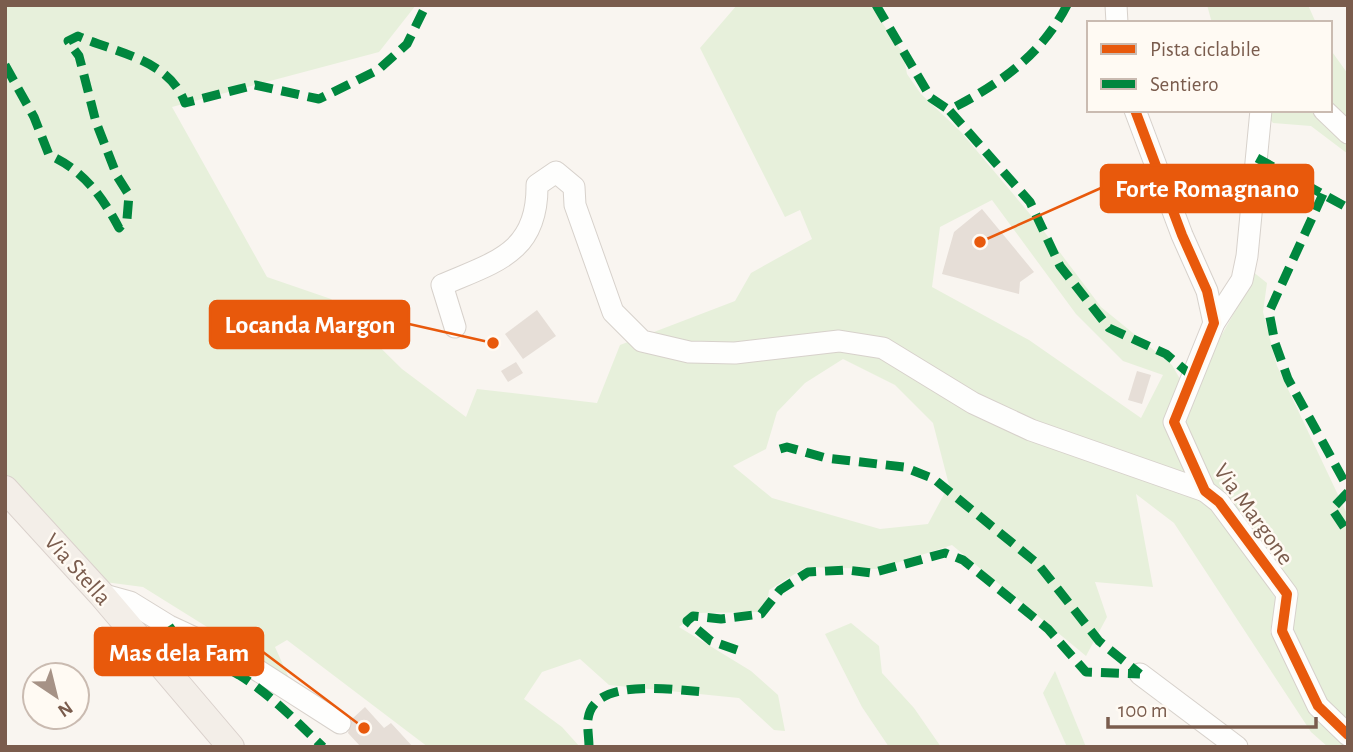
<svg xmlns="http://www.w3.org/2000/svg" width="1353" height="752" font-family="'Alegreya Sans',sans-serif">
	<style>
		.green { fill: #e7f0db; fill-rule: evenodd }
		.building { fill: #e6ded7 }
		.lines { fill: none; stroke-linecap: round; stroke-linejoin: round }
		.minor-casing { stroke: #d7d1cb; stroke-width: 23 }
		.major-casing { stroke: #dad1cc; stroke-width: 28 }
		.minor { stroke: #fefefd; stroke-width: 21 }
		.major { stroke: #f3eee8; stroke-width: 26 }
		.quiet { stroke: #00873e; stroke-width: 9; stroke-dasharray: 18 9; stroke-linecap: butt }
		.cycleway-casing { stroke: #fffaf3; stroke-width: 15 }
		.cycleway { stroke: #e8590c; stroke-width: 10 }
		.labels { text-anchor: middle; stroke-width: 5; stroke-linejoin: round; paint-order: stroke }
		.street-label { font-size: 24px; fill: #7a5c4d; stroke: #fffaf3 }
		.leader { fill: none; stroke: #e8590c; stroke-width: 2.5 }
		.callout-dot { fill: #e8590c; stroke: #fffaf3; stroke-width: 2.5 }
		.callout { fill: #e8590c; stroke: #e8590c; stroke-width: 2.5 }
		.callout-label { font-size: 26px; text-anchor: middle; font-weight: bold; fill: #fff }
	</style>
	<rect width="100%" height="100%" fill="#f9f5f0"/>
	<g class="green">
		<path d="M5,5H416L379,52L172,107L267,277L331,299L402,369L466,417L477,389L597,403L620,345L735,301L751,273L812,239L800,210L785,217L700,48L737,5H870L903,53L907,74L921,94L961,132L1040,226L1101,307L1172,365L1180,379L1165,424L1218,515L1276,598L1270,632L1311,707L1348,747H1328L1311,732L1174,523L1136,494L1153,587L1095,582L1107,617L1086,656L952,545L878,569L806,567L769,590L766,612L698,613L679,627L751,671L778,695L785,731L774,730L739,698L609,685L580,659L542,672L524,699L562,727L580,747H428L287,640L275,647L289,678L143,587L97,581L5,481ZM992,200L1076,314L1123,361L1163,375L1141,418L1029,340L932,287L940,227ZM843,359L895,385L933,423L949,485L928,524L880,529L772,498L733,466L766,449L777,412L805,383Z"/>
		<polygon points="1207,5 1308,5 1316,23 1212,23"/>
		<polygon points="1330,49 1348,74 1348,154 1311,126 1273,123 1262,110 1330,110"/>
		<polygon points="1252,271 1267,283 1263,312 1277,366 1348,516 1348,725 1323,699 1288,630 1294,592 1210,484 1184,418 1221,336 1242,299"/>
		<polygon points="851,623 879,646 882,673 914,708 941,747 889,747 862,707 825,634"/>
		<polygon points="1055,671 1086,747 1067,747 1043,693"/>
	</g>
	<g class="building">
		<polygon points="982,209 1034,272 1020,282 1019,294 942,274 954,232"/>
		<polygon points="537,310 556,336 523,359 505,334"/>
		<polygon points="516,362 523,373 508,382 501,371"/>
		<polygon points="1137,371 1151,375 1142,404 1128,400"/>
		<polygon points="365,707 384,728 391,723 413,747 361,747 348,733 352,719"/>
	</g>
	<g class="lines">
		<g class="minor-casing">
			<g id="minor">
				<polyline points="1116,5 1117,23"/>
				<polyline points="1135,110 1182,235 1207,291 1214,323"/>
				<polyline points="1261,110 1247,256 1242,280 1214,323 1174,422 1205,491 1219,502 1287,594 1282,631 1318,706 1348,735"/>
				<polyline points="1324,110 1348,133"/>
				<path d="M455,327L442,285C495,262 538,253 537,185L556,172L574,187L575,205L613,312L642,341L689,352L735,353L839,341L883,348L973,403L1031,430L1205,491"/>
				<polyline points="101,594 130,602 169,626 240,659 340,723"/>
				<polyline points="1140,674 1237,747"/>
			</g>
		</g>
		<g class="major-casing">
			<polyline id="major" points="5,489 101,594 231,747"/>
		</g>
		<use href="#minor" class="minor"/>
		<use href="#major" class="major"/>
		<g class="quiet">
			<polyline points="876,5 931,98 949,110"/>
			<path d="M1067,5C1041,56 998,85 949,110L1030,202L1060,266L1109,328L1166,354L1192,376"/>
			<path d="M5,65L34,117L49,155C83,170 102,196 119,228L127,219L129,195L117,176L96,122L79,56L68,41L78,36C116,53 169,59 185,103L255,85L319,99L378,70L407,44L426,5"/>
			<polyline points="1257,158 1348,208"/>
			<polyline points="1323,194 1269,312 1275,343 1288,379 1348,488"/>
			<polyline points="780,449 787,447 826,458 904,467 934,479 1038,564 1099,641 1140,674"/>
			<polyline points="1348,492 1332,509 1348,533"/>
			<path d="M169,626C190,658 209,658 239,675C270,694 297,722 323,747"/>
			<polyline points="737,650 711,641 687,621 693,616 721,619 761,614 780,590 808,572 847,570 872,573 945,553 963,560 1048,629 1086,672 1140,674"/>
			<path d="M589,747C589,738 587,727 588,719C594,675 676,691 707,692"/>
		</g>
		<g class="cycleway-casing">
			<polyline id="cycleway" points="1135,110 1182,235 1207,291 1214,323 1174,422 1205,491 1219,502 1287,594 1282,631 1318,706 1348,735"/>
		</g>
		<use href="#cycleway" class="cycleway"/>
	</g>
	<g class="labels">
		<g class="street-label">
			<text transform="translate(1254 514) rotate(54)" y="8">Via Margone</text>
			<text transform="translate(78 569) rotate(48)" y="8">Via Stella</text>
		</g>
	</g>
	<path class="leader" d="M980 242L1101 188M493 343L409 324M364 728L263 652"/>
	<g class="callout-dot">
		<circle cx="980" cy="242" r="7"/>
		<circle cx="493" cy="343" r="7"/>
		<circle cx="364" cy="728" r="7"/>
	</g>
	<g class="callout">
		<rect x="1101" y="165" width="212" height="47" rx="7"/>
		<rect x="210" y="301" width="199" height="47" rx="7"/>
		<rect x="95" y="628" width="168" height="47" rx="7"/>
	</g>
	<g class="callout-label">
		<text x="1207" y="197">Forte Romagnano</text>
		<text x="310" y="333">Locanda Margon</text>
		<text x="179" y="661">Mas dela Fam</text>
	</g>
	<rect width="1353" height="752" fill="none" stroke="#7a5c4d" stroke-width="14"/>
	<rect x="1087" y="21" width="245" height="91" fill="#fffaf3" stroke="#cabbb1" stroke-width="2"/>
	<rect x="1101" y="44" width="35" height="10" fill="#e8590c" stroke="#cabbb1" stroke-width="2"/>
	<text x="1150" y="56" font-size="21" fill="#7a5c4d">Pista ciclabile</text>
	<rect x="1101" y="79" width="35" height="10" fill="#00873e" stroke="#cabbb1" stroke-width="2"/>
	<text x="1150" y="91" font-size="21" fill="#7a5c4d">Sentiero</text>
	<g transform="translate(56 696) rotate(145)"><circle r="33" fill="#fffaf3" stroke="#cabbb1" stroke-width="2"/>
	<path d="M0-5L12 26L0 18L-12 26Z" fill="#a69286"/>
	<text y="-10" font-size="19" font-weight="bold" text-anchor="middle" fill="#7a5c4d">N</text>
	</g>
	<path d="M1108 717v10h208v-10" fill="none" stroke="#7a5c4d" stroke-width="3.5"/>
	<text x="1118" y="717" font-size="21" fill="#7a5c4d" stroke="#fffaf3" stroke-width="5" paint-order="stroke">100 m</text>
</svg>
